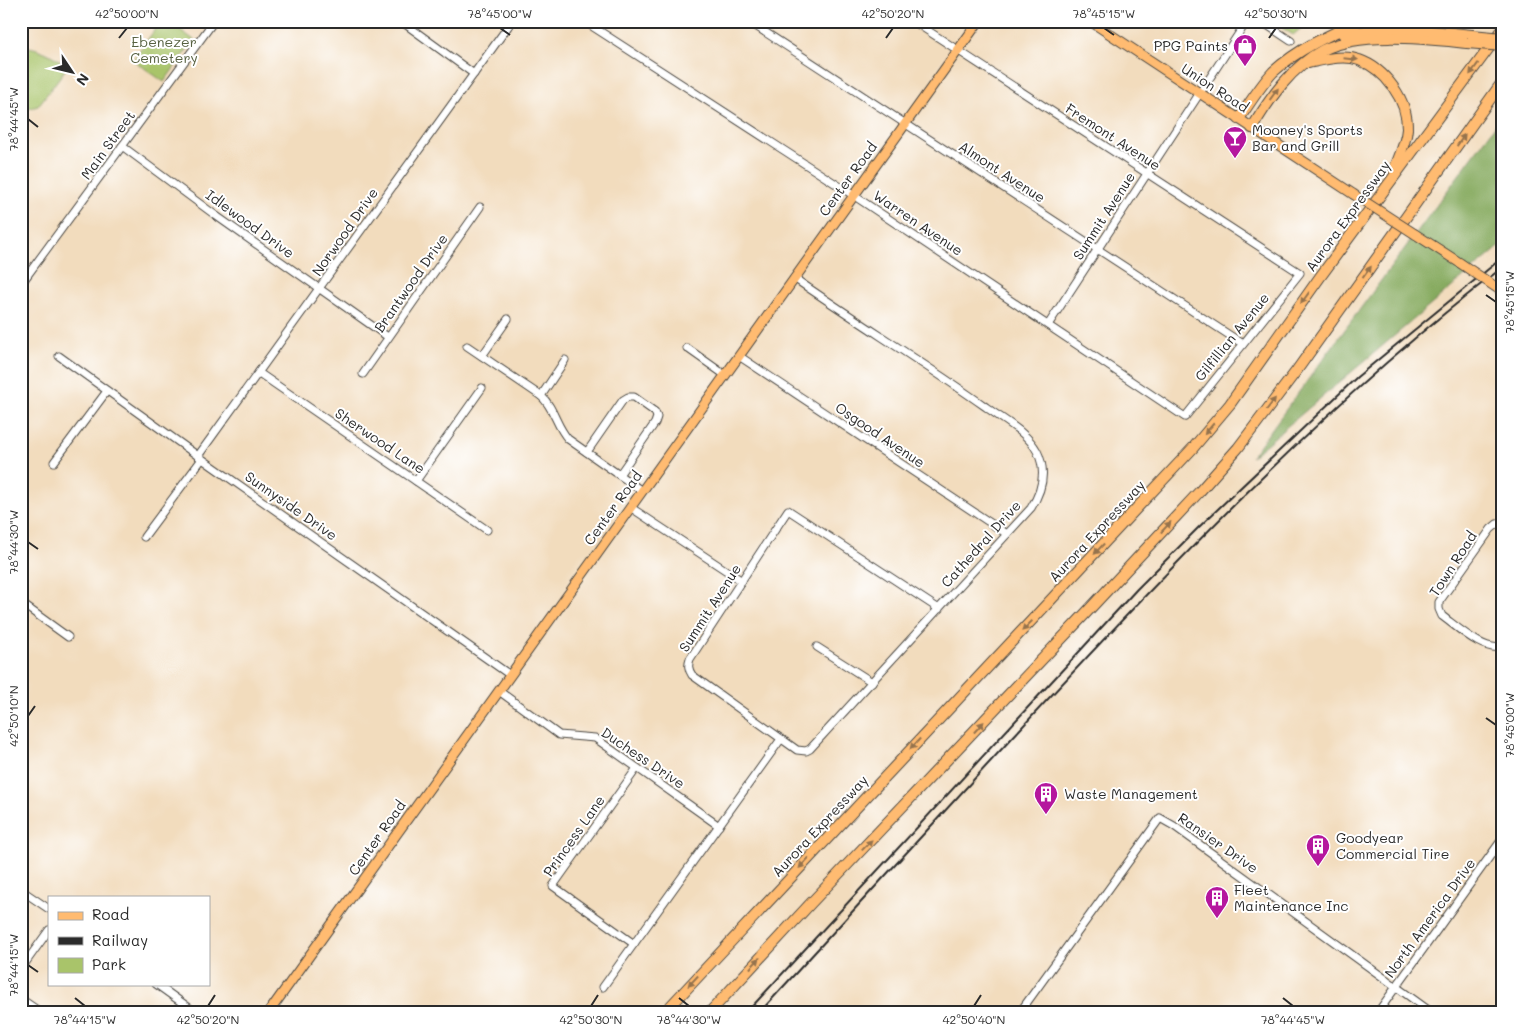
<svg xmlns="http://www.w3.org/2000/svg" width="1524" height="1033" font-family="Mali,sans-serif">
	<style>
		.green { fill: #a9c46a; stroke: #6a784a }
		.forest { fill: #86aa5e; stroke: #586a44 }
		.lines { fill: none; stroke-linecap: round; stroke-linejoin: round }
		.minor-casing { stroke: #494641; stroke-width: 9 }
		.major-casing { stroke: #494641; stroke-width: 11 }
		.highway-casing { stroke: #494641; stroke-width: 12 }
		.minor { stroke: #fff; stroke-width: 7 }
		.major { stroke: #ffbb71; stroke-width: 9 }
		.highway { stroke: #ffbb71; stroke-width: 10 }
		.rail { stroke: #2b2b2b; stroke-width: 2 }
		.major-bridge-casing { stroke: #494641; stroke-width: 11; stroke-linecap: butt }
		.highway-bridge-casing { stroke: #494641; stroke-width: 12; stroke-linecap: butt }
		.major-bridge { stroke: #ffbb71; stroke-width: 9 }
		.highway-bridge { stroke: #ffbb71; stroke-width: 10 }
		.oneway { fill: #95734e }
		.ticks { fill: none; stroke: #2b2b2b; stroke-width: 2 }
		.labels { text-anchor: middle; stroke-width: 4; stroke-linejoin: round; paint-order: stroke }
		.park-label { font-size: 14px; fill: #576141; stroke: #fff }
		.poi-label { font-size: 14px; fill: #2b2b2b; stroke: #fff; text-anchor: start }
		.street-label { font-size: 14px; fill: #2b2b2b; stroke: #fff }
		.neatline { fill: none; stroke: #2b2b2b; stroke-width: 2 }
		.ticks-label { font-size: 12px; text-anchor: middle; fill: #2b2b2b }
	</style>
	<rect width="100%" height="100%" fill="#fff"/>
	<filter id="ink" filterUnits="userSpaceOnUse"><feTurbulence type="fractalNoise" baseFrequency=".02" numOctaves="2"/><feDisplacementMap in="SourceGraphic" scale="10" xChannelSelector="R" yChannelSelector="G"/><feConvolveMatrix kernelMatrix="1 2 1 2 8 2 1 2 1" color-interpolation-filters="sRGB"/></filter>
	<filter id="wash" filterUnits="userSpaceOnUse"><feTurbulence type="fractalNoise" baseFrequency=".0096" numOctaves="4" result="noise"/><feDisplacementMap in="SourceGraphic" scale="20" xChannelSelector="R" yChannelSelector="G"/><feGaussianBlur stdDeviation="1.12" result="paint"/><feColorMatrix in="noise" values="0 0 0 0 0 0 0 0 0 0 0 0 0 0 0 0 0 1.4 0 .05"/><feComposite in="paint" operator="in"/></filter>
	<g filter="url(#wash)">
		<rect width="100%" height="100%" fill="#f2dcbd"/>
		<g class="green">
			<polygon points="161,21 168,21 194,40 164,82 133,60"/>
			<polygon points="1272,21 1310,21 1293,35"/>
			<path d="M21,46C40,47 53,56 68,66L38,106L27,109L21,104Z"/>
		</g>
		<polygon class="forest" points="1503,115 1503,244 1251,457"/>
	</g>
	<g filter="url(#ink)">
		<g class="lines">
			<g class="minor-casing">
				<g id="minor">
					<polyline points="401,21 474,74"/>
					<polyline points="584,21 853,195 1185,417 1300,273 913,21"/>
					<polyline points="748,21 1243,344"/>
					<polyline points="1261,21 1291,41"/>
					<polyline points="122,146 215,215 388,337"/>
					<path d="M794,278C857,322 923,362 986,407C1003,420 1027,432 1037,451C1047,471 1042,491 1031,508L810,749L806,751L797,750L692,675C688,669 688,665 690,659L788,510L939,609"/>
					<polyline points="21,284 214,21"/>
					<polyline points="1048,325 1247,21"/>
					<path d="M467,346L541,396C554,407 556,426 568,439L642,491"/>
					<polyline points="687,348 725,375"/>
					<polyline points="59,356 198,456 510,675"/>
					<polyline points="482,356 508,319"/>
					<polyline points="739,356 1007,534"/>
					<polyline points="259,373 487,530"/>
					<polyline points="363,374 480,207"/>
					<polyline points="541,396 565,360"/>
					<polyline points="587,452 623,400 628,397 634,397 655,412 657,417 655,423 619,475"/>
					<polyline points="198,456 512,21"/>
					<polyline points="54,462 107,391"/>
					<polyline points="416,481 482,388"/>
					<polyline points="630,507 742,581"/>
					<path d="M1503,523L1497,524L1491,529L1439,602V609L1442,616C1456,626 1486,654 1503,646"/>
					<polyline points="144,537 202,459"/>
					<polyline points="21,603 68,637"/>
					<polyline points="817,647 872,682"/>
					<polyline points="499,691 559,735 595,738 719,826"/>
					<polyline points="21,890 49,909"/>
					<polyline points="634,944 553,886 637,768"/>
					<polyline points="21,969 49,930"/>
					<polyline points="156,984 195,1012"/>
					<polyline points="603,987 781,739"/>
					<polyline points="21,999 40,1012"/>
					<polyline points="1020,1012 1160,818 1174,826 1203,847 1431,1012"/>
					<polyline points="1378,1012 1503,838"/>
				</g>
			</g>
			<g class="major-casing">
				<g id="major">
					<polyline points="1090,21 1353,194"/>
					<polyline points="1415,234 1460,263"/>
					<polyline points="269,1012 979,21"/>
				</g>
			</g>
			<g class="highway-casing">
				<g id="highway">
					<path d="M1343,34C1385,26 1429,30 1472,35"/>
					<path d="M1308,63C1323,60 1344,54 1359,60C1385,69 1408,100 1407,129C1406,143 1399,157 1394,170"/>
					<path d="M1239,119C1249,104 1260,86 1273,72C1298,49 1329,35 1360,21"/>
					<path d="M1252,128C1270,98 1291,67 1323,50C1360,31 1426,39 1467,43"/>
					<polyline points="665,1012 1193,448 1230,404 1320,277 1503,29"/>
					<polyline points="710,1012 811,903 1085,614 1200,491 1238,448 1297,370 1503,81"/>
				</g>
			</g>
			<use href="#minor" class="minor"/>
			<use href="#major" class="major"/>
			<use href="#highway" class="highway"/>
			<g class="rail">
				<polyline points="747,1012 1137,589 1199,527 1357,377 1503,257"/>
				<path d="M760,1012C844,921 927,830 1011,739C1165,572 1322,406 1503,267"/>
			</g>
			<g class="major-bridge-casing">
				<g id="major-bridge">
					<polyline points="1353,194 1415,234"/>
					<polyline points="1460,263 1503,292"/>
				</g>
			</g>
			<g class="highway-bridge-casing">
				<g id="highway-bridge">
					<polyline points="1472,35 1503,38"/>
					<polyline points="1467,43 1503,46"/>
				</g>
			</g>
			<use href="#major-bridge" class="major-bridge"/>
			<use href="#highway-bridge" class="highway-bridge"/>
		</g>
		<defs><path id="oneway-solid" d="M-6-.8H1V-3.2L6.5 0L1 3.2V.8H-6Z" transform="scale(1.25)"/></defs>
		<g class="oneway">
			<use href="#oneway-solid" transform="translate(1351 59) rotate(6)"/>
			<use href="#oneway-solid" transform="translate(1474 69) rotate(126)"/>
			<use href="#oneway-solid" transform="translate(1274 94) rotate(-54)"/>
			<use href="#oneway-solid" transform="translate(1461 140) rotate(-55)"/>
			<use href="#oneway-solid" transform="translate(1367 272) rotate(-54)"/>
			<use href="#oneway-solid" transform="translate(1305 298) rotate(126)"/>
			<use href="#oneway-solid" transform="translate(1271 404) rotate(-53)"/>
			<use href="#oneway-solid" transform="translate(1209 429) rotate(130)"/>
			<use href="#oneway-solid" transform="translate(1166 527) rotate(-47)"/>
			<use href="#oneway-solid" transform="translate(1099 549) rotate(133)"/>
			<use href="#oneway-solid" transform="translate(1027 626) rotate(135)"/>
			<use href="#oneway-solid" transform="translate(979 727) rotate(-47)"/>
			<use href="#oneway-solid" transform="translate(915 744) rotate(133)"/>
			<use href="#oneway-solid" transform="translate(867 845) rotate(-46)"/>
			<use href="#oneway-solid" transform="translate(804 863) rotate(133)"/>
			<use href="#oneway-solid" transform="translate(755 963) rotate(-47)"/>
			<use href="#oneway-solid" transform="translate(693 981) rotate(133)"/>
		</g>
	</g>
	<path class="ticks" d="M500,28L510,35M1104,28L1114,35M119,38L127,28M886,38L893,28M1269,38L1276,28M28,119L38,127M1486,295L1496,302M28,542L38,549M28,716L35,706M1486,718L1496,725M28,965L38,972M75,998L85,1006M679,998L689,1006M1283,998L1293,1006M208,1006L215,995M591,1006L598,995M974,1006L981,995"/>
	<defs>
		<g id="shop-pin" transform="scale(1.25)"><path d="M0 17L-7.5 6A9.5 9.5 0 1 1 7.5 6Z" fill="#b5179e" stroke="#fff"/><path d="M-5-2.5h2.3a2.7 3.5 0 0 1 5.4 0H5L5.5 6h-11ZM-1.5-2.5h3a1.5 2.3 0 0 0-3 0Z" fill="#fff"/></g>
		<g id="bar-pin" transform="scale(1.25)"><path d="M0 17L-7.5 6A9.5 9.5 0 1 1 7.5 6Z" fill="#b5179e" stroke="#fff"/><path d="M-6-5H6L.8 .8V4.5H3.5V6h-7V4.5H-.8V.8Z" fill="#fff"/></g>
		<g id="building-pin" transform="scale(1.25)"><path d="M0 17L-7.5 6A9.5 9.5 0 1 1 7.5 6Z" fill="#b5179e" stroke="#fff"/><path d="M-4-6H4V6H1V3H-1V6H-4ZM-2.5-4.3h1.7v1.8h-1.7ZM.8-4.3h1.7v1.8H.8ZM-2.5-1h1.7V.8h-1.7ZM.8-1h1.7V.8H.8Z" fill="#fff"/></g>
	</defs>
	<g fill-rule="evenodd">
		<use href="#shop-pin" x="1245" y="46"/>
		<use href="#bar-pin" x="1235" y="138"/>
		<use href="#building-pin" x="1046" y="794"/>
		<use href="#building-pin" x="1318" y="846"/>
		<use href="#building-pin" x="1217" y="898"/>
	</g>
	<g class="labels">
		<g class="park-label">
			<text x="164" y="47">Ebenezer<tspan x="164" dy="16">Cemetery</tspan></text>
		</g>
		<g class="poi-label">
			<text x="1228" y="51" text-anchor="end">PPG Paints</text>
			<text x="1252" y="135">Mooney's Sports<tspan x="1252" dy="16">Bar and Grill</tspan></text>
			<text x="1064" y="799">Waste Management</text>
			<text x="1336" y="843">Goodyear<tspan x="1336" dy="16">Commercial Tire</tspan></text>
			<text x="1234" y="895">Fleet<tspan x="1234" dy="16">Maintenance Inc</tspan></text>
		</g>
		<g class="street-label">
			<text transform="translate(1215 88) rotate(33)" y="5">Union Road</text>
			<text transform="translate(1113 137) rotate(33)" y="5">Fremont Avenue</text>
			<text transform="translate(108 145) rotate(-54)" y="5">Main Street</text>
			<text transform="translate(1002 172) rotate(33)" y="5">Almont Avenue</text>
			<text transform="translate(848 179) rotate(-54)" y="5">Center Road</text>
			<text transform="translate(1104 216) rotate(-57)" y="5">Summit Avenue</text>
			<text transform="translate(1348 216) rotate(-54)" y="5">Aurora Expressway</text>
			<text transform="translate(918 223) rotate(34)" y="5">Warren Avenue</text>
			<text transform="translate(250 224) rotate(36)" y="5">Idlewood Drive</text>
			<text transform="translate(345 232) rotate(-55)" y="5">Norwood Drive</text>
			<text transform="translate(411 283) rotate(-55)" y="5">Brantwood Drive</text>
			<text transform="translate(1232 337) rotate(-51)" y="5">Gilfillian Avenue</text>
			<text transform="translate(880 435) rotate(34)" y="5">Osgood Avenue</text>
			<text transform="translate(380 441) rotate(34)" y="5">Sherwood Lane</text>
			<text transform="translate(291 506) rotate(35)" y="5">Sunnyside Drive</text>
			<text transform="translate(613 508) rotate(-54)" y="5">Center Road</text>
			<text transform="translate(1097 531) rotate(-47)" y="5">Aurora Expressway</text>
			<text transform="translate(981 544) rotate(-48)" y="5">Cathedral Drive</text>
			<text transform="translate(1453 564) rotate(-57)" y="5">Town Road</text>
			<text transform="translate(710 608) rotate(-57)" y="5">Summit Avenue</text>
			<text transform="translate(643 758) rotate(34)" y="5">Duchess Drive</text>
			<text transform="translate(820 826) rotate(-47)" y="5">Aurora Expressway</text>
			<text transform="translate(574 836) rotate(-55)" y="5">Princess Lane</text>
			<text transform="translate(377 838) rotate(-55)" y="5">Center Road</text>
			<text transform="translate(1218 843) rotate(35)" y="5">Ransier Drive</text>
			<text transform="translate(1430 918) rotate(-54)" y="5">North America Drive</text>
		</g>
	</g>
	<rect width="1524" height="1033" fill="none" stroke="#fff" stroke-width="55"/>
	<rect x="48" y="896" width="162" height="90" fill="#ffffff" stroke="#aaaaaa"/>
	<rect x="58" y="912" width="25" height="8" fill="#ffbb71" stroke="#aaaaaa"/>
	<text x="92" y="920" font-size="15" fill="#2b2b2b">Road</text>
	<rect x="58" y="937" width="25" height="8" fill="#2b2b2b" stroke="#aaaaaa"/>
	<text x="92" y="946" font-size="15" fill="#2b2b2b">Railway</text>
	<rect x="58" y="958" width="25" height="15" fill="#a9c46a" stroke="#aaaaaa"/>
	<text x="92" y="970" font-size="15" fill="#2b2b2b">Park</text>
	<g transform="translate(72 72) rotate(125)" stroke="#ffffff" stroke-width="4" paint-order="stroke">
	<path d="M0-4L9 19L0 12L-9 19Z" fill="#2b2b2b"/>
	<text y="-8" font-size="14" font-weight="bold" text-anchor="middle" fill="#2b2b2b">N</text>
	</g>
	<rect x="28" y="28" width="1468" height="978" class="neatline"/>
	<g class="ticks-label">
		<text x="127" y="18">42°50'00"N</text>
		<text x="500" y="18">78°45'00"W</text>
		<text x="893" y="18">42°50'20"N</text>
		<text x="1104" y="18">78°45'15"W</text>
		<text x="1276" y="18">42°50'30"N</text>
		<text transform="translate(14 119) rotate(-90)" y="4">78°44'45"W</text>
		<text transform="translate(1510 302) rotate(-90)" y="4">78°45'15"W</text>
		<text transform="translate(14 542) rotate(-90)" y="4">78°44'30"W</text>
		<text transform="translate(14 716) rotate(-90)" y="4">42°50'10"N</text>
		<text transform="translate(1510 725) rotate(-90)" y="4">78°45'00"W</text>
		<text transform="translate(14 965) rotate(-90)" y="4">78°44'15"W</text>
		<text x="85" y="1024">78°44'15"W</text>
		<text x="208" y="1024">42°50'20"N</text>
		<text x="591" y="1024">42°50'30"N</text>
		<text x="689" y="1024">78°44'30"W</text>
		<text x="974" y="1024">42°50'40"N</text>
		<text x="1293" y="1024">78°44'45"W</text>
	</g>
</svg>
